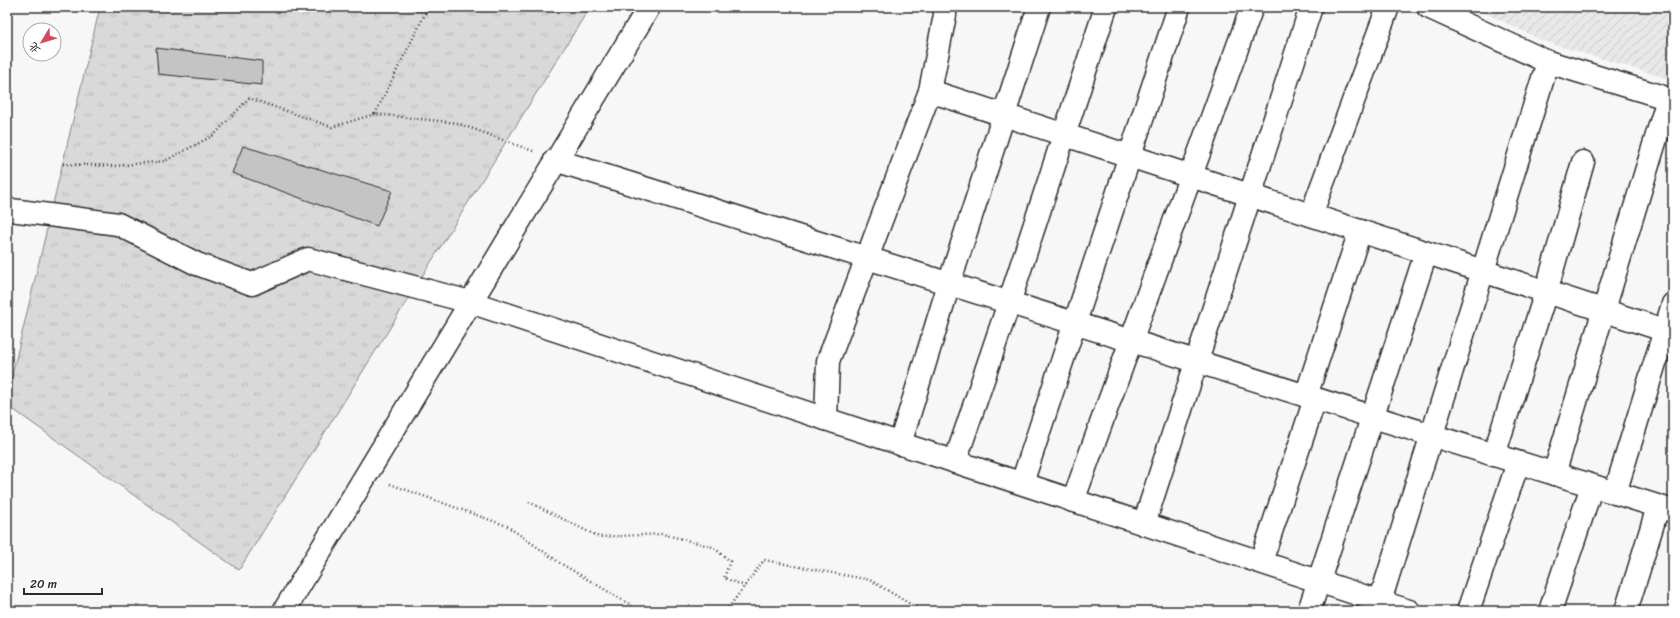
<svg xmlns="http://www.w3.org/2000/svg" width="1680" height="618" font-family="Sriracha,'LXGW WenKai TC',sans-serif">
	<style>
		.industrial { fill: url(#industrial-furrows) }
		.grass { fill: url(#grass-tufts); stroke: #828282 }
		.building { fill: #c4c4c4; stroke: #2b2b2b }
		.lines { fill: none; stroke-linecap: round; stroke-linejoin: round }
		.minor-casing { stroke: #2b2b2b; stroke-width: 25 }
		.path { stroke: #2b2b2b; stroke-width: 2.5; stroke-dasharray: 1 3; stroke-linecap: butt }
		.minor { stroke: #fff; stroke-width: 22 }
	</style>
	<defs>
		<pattern id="industrial-furrows" width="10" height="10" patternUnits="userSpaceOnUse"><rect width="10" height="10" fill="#e8e8e8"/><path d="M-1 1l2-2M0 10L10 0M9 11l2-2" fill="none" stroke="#c7c7c7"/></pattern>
		<pattern id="grass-tufts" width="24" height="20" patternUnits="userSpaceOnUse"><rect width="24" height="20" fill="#d9d9d9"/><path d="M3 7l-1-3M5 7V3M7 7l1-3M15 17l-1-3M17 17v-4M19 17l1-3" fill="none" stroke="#bababa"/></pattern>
	</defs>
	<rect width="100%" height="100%" fill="#f7f7f7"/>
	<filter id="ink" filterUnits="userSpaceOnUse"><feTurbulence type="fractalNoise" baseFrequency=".025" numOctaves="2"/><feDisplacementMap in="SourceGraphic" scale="8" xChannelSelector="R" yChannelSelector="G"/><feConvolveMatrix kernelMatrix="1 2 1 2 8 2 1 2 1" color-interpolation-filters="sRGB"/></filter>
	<g filter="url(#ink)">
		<polygon class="industrial" points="1473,7 1673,7 1673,80 1545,42"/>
		<polygon class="grass" points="100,7 590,7 239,570 7,405 7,396"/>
		<g class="building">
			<polygon points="156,48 262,61 262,85 158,74"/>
			<polygon points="243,146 392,191 377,226 232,173"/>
		</g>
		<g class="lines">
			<g class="minor-casing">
				<g id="minor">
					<polyline points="1428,7 1548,62 1673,100"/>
					<polyline points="930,91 1673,333"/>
					<polyline points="555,160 1673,511"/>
					<polyline points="11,210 118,224 197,264 252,284 308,259 470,302 1409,611"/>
					<polyline points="1311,215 1388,7"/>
					<polyline points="1306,396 1360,231"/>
					<polyline points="826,419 828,361 930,91 945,15 945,7"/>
					<polyline points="900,444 949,284 1039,7"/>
					<polyline points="1494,455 1546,292 1583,162"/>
					<polyline points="955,462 1009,303 1106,7"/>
					<polyline points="1554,474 1668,99"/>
					<polyline points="1022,483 1179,7"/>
					<polyline points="1615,493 1673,304"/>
					<polyline points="1073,501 1252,7"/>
					<polyline points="1144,524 1311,7"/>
					<polyline points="1261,562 1315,399"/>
					<polyline points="284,611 649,7"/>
					<polyline points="1309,611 1426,253"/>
					<polyline points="1377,611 1548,62"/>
					<polyline points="1468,611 1518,463"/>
					<polyline points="1550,611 1592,486"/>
					<polyline points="1626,611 1658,507"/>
				</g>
			</g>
			<g class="path">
				<polyline points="401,7 426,12"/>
				<polyline points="375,114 426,12 433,7"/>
				<polyline points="63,164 114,166 165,161 214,135 249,98 332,127 375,114 457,123 533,151"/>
				<polyline points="390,484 507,526 560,563 641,611"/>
				<polyline points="529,502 599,537 663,534 713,547 730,561 724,578 745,586"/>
				<polyline points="726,611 764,560 870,580 922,611"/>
			</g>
			<use href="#minor" class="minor"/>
		</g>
	</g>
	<rect width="1680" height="618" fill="none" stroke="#fff" stroke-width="24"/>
	<rect x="12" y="12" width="1656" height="594" fill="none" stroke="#2b2b2b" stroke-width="1.5" filter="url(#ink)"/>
	<g transform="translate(42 42) rotate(232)"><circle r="19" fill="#ffffff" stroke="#aaaaaa"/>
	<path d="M0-3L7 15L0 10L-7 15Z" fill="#d1495b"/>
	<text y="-6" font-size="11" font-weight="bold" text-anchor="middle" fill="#2b2b2b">北</text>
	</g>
	<path d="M24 588v6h78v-6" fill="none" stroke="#2b2b2b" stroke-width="2"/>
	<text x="30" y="588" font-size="12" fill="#2b2b2b" stroke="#ffffff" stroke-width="3" paint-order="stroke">20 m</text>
</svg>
